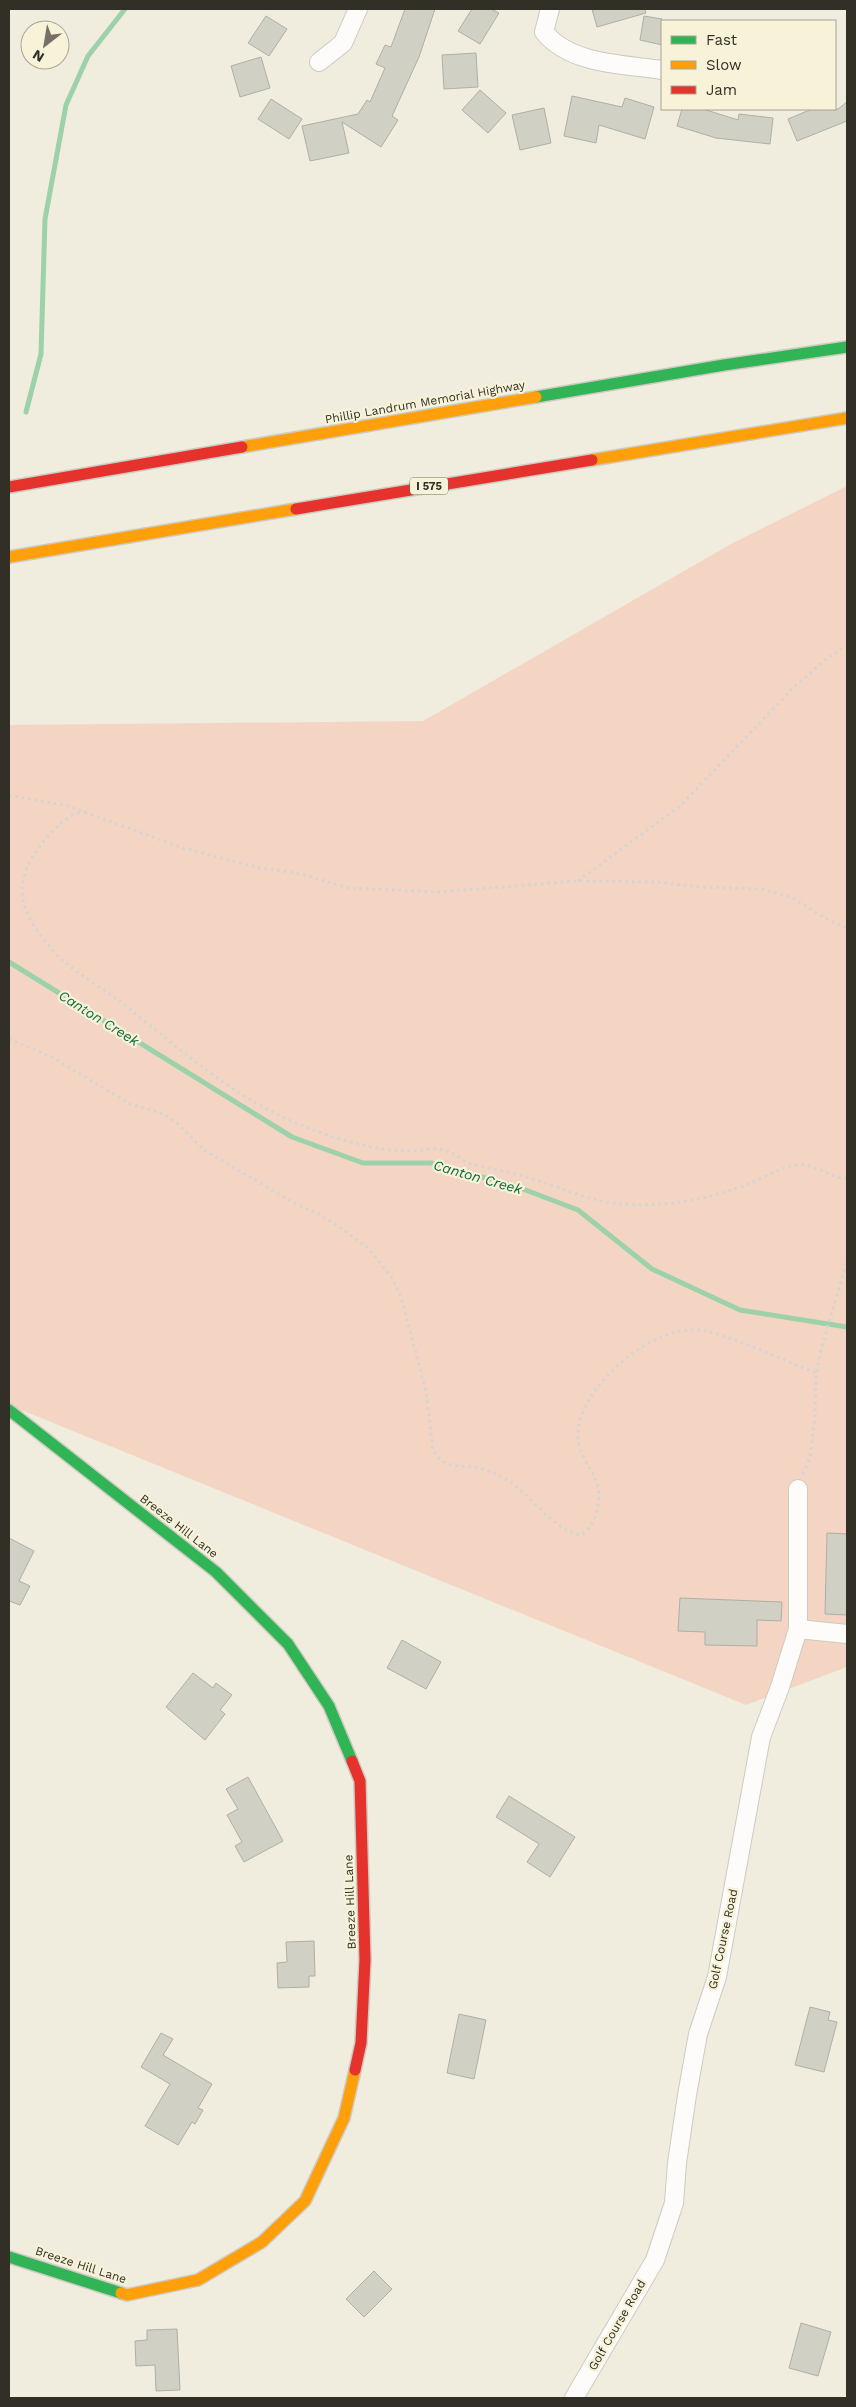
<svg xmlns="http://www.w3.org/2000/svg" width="856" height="2407" font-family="'Work Sans',sans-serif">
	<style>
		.green { fill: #f4d5c4 }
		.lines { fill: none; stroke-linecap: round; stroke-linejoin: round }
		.stream { stroke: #9cd1aa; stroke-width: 5 }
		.building { fill: #d0d0c5; stroke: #afafa5 }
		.street-casing { stroke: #cdcbc0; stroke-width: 20 }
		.fast-casing { stroke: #cdcbc0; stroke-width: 14 }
		.slow-casing { stroke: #cdcbc0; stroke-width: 14 }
		.jam-casing { stroke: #cdcbc0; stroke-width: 14 }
		.path { stroke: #d5d4d0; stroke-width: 3; stroke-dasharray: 2.5 4; stroke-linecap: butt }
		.street { stroke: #fdfcfa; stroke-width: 18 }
		.fast { stroke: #30b455; stroke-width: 11 }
		.slow { stroke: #ff9f0a; stroke-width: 11 }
		.jam { stroke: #e5322d; stroke-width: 11 }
		.labels { text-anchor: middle; stroke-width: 4.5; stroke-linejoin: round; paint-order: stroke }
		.shield { fill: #f7f2d8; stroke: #6d6a5b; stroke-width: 1 }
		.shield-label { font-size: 11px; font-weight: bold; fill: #323026 }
		.street-label { font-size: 12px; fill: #323026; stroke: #f7f2d8 }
		.water-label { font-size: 14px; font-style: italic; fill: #0d693c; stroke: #f7f2d8 }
	</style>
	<rect width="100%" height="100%" fill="#f0eddf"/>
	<polygon class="green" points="847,486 847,1667 746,1705 9,1405 9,725 423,721 731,544"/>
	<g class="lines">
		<g class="stream">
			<polyline points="26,412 41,354 45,219 66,105 88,56 125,9"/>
			<polyline points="9,962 292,1137 363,1163 431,1163 515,1186 578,1210 652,1269 740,1310 847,1327"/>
		</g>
	</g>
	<g class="building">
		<polygon points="405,9 435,9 419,57 392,116 398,120 381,147 342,122 349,153 310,161 302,126 358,114 367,100 370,102 385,68 376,64 385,45 391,47"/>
		<polygon points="472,9 491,9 499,13 480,44 458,31"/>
		<polygon points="592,9 645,9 646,13 597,27"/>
		<polygon points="266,16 287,29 269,56 248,43"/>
		<polygon points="644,16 662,19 662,45 640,40"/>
		<polygon points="476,53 478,87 444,89 442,55"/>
		<polygon points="261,57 270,88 240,97 231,66"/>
		<polygon points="480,90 506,113 488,133 462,110"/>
		<polygon points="572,96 622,107 625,98 654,107 645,139 599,125 596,143 564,136"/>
		<polygon points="271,99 302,119 289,139 258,119"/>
		<polygon points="847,102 847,121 797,141 788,119 812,109 838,109"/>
		<polygon points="544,108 551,143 520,150 512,115"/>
		<polygon points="682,109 703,109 738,120 739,114 773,118 770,144 716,138 677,126"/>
		<polygon points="827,1533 847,1534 847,1615 825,1614"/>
		<polygon points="9,1538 34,1551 19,1581 30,1586 20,1605 9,1601"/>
		<polygon points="680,1598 782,1602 781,1621 757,1620 757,1646 705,1645 705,1632 678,1631"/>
		<polygon points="402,1640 441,1662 426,1689 387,1668"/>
		<polygon points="193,1673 213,1688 216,1683 232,1695 220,1710 225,1714 205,1740 166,1707"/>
		<polygon points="248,1777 283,1841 244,1862 235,1846 242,1842 227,1815 238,1809 226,1789"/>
		<polygon points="509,1796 575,1837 550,1877 527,1862 539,1844 496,1817"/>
		<polygon points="314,1941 315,1976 309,1976 309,1987 278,1988 277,1963 287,1962 286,1942"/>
		<polygon points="810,2007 830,2012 828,2020 837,2022 824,2072 795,2065"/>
		<polygon points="459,2014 486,2020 474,2079 447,2073"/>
		<polygon points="161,2033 173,2039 163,2055 212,2084 198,2108 203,2110 195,2124 192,2122 178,2145 145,2126 170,2084 141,2067"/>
		<polygon points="374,2271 392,2289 364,2317 346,2299"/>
		<polygon points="801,2323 831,2332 818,2376 789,2368"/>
		<polygon points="177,2329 180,2390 156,2391 155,2365 136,2366 135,2341 147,2340 147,2330"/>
	</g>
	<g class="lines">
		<g class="street-casing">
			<g id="street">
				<path d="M550,9L544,32C571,65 623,64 662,70"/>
				<polyline points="319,62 343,43 358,9"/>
				<polyline points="798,1629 847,1634"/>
				<polyline points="574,2398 655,2260 674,2203 677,2163 687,2095 698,2034 717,1977 761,1737 780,1687 798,1629 798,1489"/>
			</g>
		</g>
		<g class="fast-casing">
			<g id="fast">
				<polyline points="536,397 724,365 847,347"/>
				<polyline points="9,1410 216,1572 288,1644 329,1706 352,1761"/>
				<polyline points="9,2257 121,2293"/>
			</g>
		</g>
		<g class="slow-casing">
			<g id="slow">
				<polyline points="242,447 536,397"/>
				<polyline points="592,460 847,418"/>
				<polyline points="9,557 296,509"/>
				<polyline points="121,2293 127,2295 198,2280 262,2242 305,2201 344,2118 355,2070"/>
			</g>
		</g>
		<g class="jam-casing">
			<g id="jam">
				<polyline points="9,487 242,447"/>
				<polyline points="296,509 592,460"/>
				<polyline points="352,1761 360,1781 365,1960 361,2043 355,2070"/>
			</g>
		</g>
		<g class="path">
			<polyline points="9,795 68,806 183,848 260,868 302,874 348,888 438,892 577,881 655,882 699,887 762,889 793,898 830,921 847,928"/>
			<path d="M86,812C66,813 53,830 41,845C25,865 16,887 27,913C34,928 49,948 61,959C78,974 99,986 117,999C173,1043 228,1094 294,1122C329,1137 369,1150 406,1151C420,1152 436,1146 448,1151C456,1154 463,1161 471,1164C488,1169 506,1171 522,1176C553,1184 582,1199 613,1203C657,1209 708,1200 748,1184C764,1178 780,1167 797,1165C815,1163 830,1178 847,1179"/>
			<polyline points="578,881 680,806 793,688 825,660 847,645"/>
			<path d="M9,1039L52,1057L130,1104L164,1114L177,1123L204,1150L294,1203L317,1213L341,1228L369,1249L393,1279L402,1301L426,1391L433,1450C436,1454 439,1459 444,1462C452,1467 465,1466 474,1467C485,1469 494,1473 504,1478C529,1492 553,1531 581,1535C596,1527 602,1499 597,1483C591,1466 577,1454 578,1434C579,1385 657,1320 706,1331C739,1339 783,1360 816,1373"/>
			<polyline points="803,1474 810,1457 815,1416 816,1377 820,1353 847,1261"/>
		</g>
		<use href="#street" class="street"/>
		<use href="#fast" class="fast"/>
		<use href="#slow" class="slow"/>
		<use href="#jam" class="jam"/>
	</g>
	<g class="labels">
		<rect class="shield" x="410" y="477.5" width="38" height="17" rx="4"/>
		<g class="shield-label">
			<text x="429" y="490">I 575</text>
		</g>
		<g class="street-label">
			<text transform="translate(425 402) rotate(-10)" y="4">Phillip Landrum Memorial Highway</text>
			<text transform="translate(179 1526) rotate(38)" y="4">Breeze Hill Lane</text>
			<text transform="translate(350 1902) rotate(-92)" y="4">Breeze Hill Lane</text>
			<text transform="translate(723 1939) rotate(-78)" y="4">Golf Course Road</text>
			<text transform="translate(81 2265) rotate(18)" y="4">Breeze Hill Lane</text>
			<text transform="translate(617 2325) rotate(-60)" y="4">Golf Course Road</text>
		</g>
		<g class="water-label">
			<text transform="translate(99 1018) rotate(32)" y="5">Canton Creek</text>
			<text transform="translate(478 1177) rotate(16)" y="5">Canton Creek</text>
		</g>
	</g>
	<rect width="856" height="2407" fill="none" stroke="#323026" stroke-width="20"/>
	<rect x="661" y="20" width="175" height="90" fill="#f7f2d8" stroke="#a8a491"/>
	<rect x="671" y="36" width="25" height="8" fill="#30b455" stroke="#a8a491"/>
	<text x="706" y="45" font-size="15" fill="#323026">Fast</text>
	<rect x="671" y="61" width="25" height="8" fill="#ff9f0a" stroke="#a8a491"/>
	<text x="706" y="70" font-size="15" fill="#323026">Slow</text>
	<rect x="671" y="86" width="25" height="8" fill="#e5322d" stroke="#a8a491"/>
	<text x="706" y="95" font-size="15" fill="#323026">Jam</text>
	<g transform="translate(45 45) rotate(211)"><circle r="24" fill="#f7f2d8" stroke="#a8a491"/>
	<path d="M0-4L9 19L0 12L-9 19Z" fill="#747267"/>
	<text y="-8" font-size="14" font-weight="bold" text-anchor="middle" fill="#323026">N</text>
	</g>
</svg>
